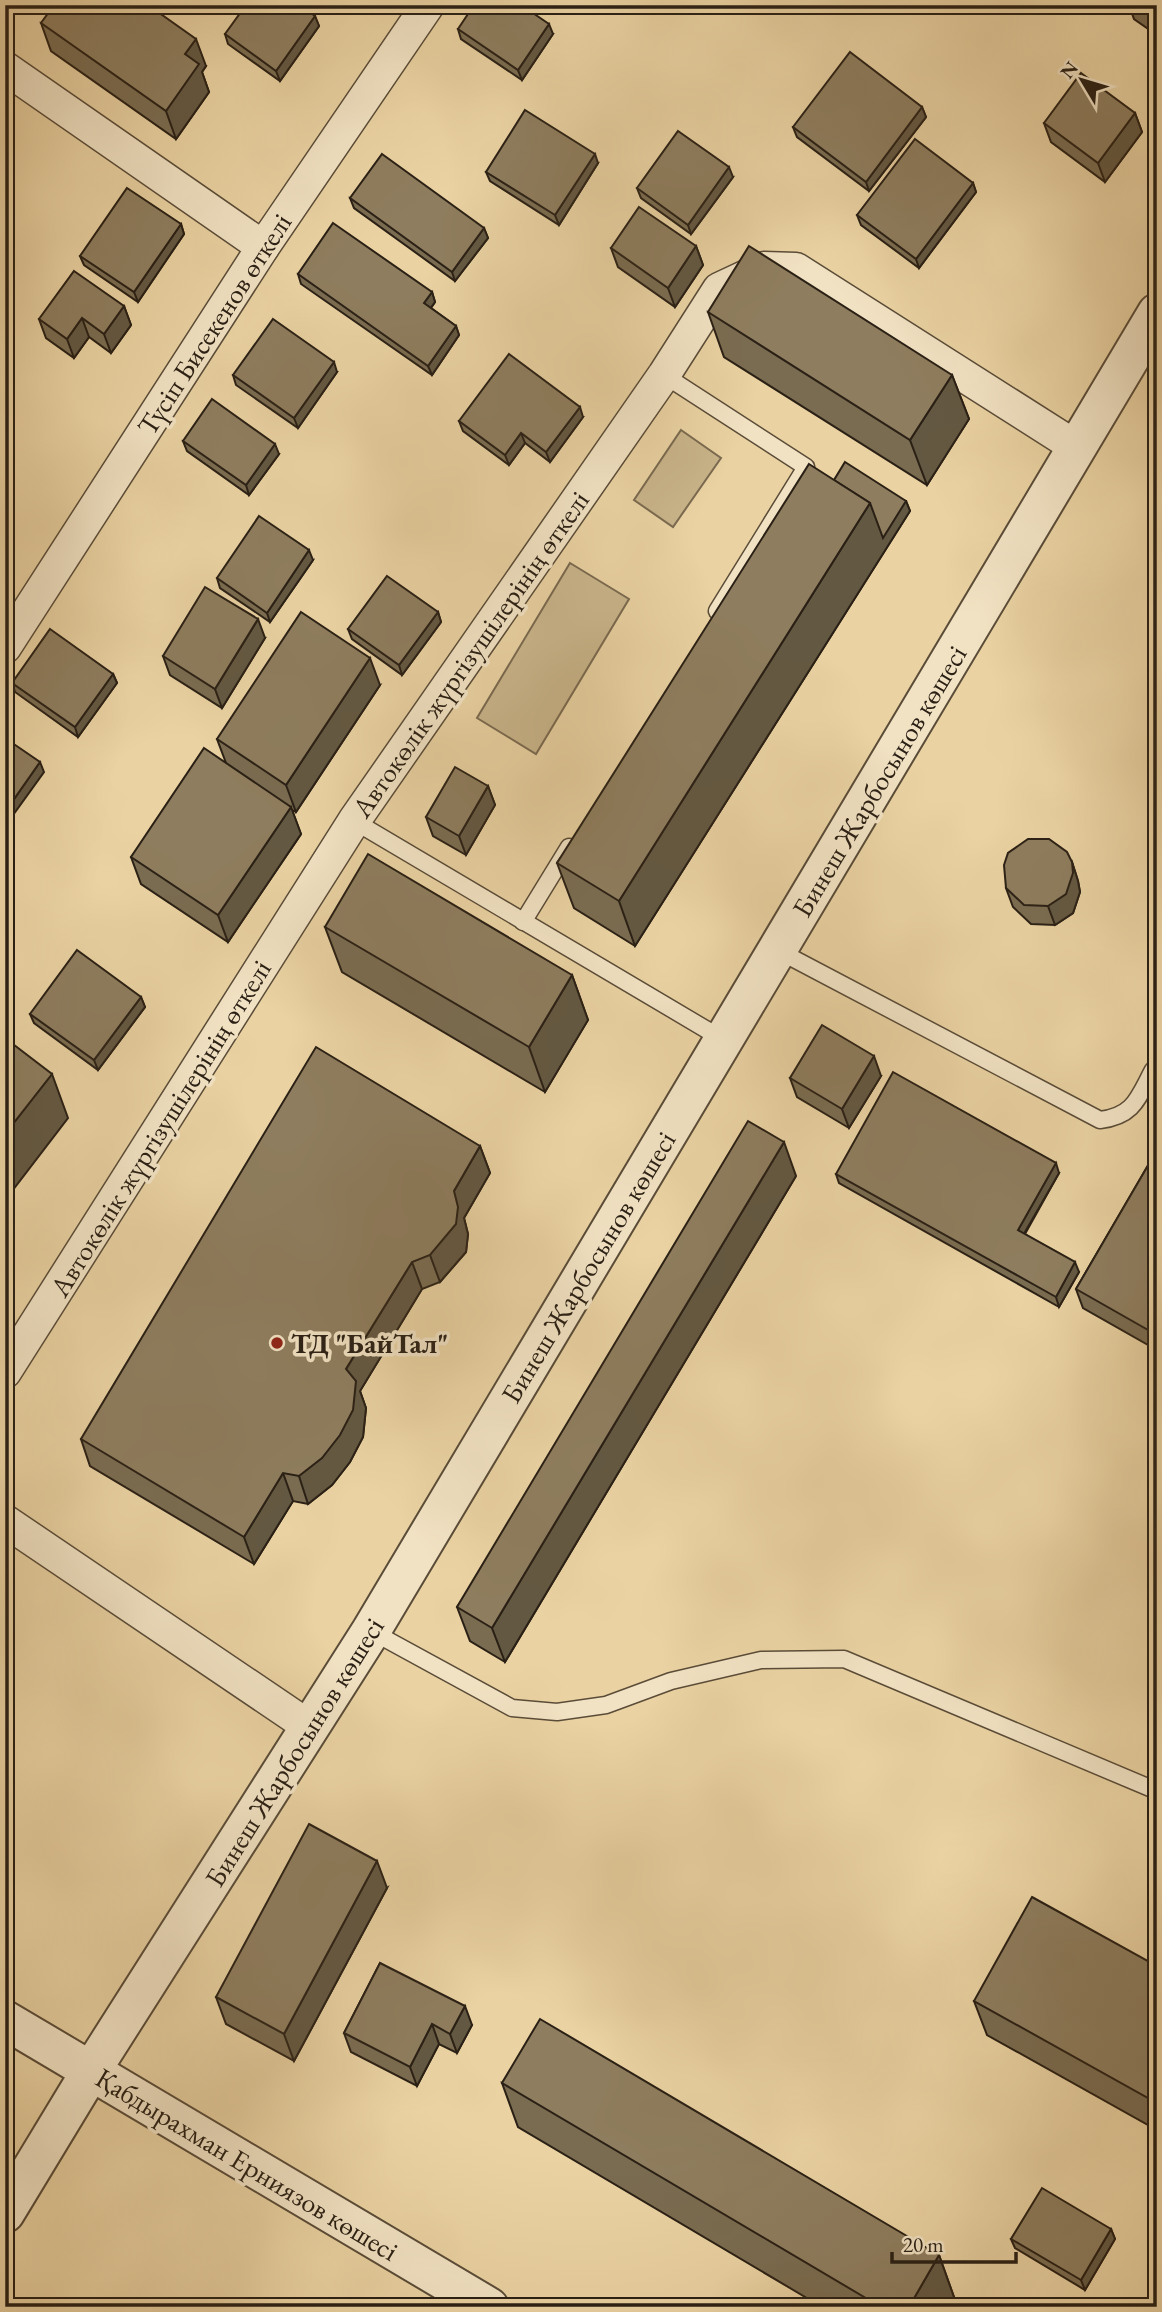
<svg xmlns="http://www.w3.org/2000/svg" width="1162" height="2312" font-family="'EB Garamond',serif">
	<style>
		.green { fill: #c9b48a; stroke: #7a6a50; stroke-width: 2 }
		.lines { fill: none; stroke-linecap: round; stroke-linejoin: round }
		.service-casing { stroke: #5a4c38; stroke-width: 19 }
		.minor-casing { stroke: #5a4c38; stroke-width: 35 }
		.tertiary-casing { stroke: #5a4c38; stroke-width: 42 }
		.service { stroke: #f1e2c3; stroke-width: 16 }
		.minor { stroke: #f1e2c3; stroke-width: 32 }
		.tertiary { stroke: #f1e2c3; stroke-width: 38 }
		.wall { fill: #7a6c51; stroke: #2a2015; stroke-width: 2 }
		.shaded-wall { fill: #635842; stroke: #2a2015; stroke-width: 2 }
		.building { fill: #8e7d5e; stroke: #2a2015; stroke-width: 2 }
		.poi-dot { fill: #8f2418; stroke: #f1e2c3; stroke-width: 2.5 }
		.labels { text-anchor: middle; stroke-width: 7; stroke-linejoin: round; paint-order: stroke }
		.street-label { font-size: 28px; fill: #2a2015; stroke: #f1e2c3 }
		.poi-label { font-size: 28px; font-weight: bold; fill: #2a2015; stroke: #f1e2c3; text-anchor: start }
	</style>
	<rect width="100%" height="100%" fill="#ead2a2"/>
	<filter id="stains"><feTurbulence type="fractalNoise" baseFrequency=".00286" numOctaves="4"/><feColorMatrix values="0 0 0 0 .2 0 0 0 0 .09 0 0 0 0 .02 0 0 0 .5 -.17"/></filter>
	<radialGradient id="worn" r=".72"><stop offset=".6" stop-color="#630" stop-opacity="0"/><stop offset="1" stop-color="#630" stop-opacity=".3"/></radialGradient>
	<g class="green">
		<polygon points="681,430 721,458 673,527 634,500"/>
		<polygon points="570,563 629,599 536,754 477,718"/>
	</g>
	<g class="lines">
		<g class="service-casing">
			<g id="service">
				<polyline points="664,375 806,467 717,611"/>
				<polyline points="354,821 724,1040"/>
				<polyline points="523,922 569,847"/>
				<path d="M777,950L1100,1120C1134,1116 1138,1098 1153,1070"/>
				<polyline points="371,1631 512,1708 557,1712 606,1705 671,1681 761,1660 844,1659 1157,1791"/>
			</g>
		</g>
		<g class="minor-casing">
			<g id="minor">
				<polyline points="5,68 263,247"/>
				<polyline points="5,647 263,247 428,5"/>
				<polyline points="5,1372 354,821 664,375 719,289 764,268 796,269 1076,447"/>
				<polyline points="5,1521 311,1728"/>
			</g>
		</g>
		<g class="tertiary-casing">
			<g id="tertiary">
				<polyline points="5,2020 489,2307"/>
				<polyline points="5,2213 91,2071 371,1631 1157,313"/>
			</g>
		</g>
		<use href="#service" class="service"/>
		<use href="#minor" class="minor"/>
		<use href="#tertiary" class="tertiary"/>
	</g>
	<g class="wall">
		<polygon points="1129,5 1157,5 1157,35 1134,19"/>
		<polygon points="315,16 319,26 280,81 228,44 225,34"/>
		<polygon points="41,23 206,66 202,72 209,92 176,139 51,51"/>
		<polygon points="458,29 553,34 522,80 461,39"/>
		<polygon points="922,107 926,117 869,191 797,137 793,127"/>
		<polygon points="1135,113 1142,132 1105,182 1051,142 1044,123"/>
		<polygon points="598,163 559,225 490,181 486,172"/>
		<polygon points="733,177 691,234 641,198 637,188"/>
		<polygon points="973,183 976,192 919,268 861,225 857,215"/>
		<polygon points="350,198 484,228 488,238 455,281 354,208"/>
		<polygon points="181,224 184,234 138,302 84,265 80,256"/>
		<polygon points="696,246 703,265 675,307 618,267 611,248"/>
		<polygon points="298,274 432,292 435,302 431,308 456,326 459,335 432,375 301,284"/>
		<polygon points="124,306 131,325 111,353 89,337 74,358 46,338 39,319"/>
		<polygon points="708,312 952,375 969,419 927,485 724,357"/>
		<polygon points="337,372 298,428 236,385 233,375"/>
		<polygon points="583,417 550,462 525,443 509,465 463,431 459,421"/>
		<polygon points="183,441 279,454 249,495 187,451"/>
		<polygon points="834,480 906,501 910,511 635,946 574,908 557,863"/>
		<polygon points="313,560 270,622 220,588 217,578"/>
		<polygon points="438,612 441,622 402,675 352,639 348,629"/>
		<polygon points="265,638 222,708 170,675 163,656"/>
		<polygon points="113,674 117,683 78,737 15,692 12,683"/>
		<polygon points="380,685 296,812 292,810 301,834 228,942 141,884 131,857 226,763 217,739"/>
		<polygon points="488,786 495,805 466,855 433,836 426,817"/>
		<polygon points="1072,862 1078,881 1080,892 1073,913 1055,925 1031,924 1013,907 1006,888"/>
		<polygon points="325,927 572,975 588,1020 545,1092 342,972"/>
		<polygon points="141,997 145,1007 98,1070 34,1023 30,1014"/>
		<polygon points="881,1076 849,1128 797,1097 790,1078"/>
		<polygon points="480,1146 490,1173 464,1218 468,1234 466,1252 440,1282 422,1289 360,1391 366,1408 363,1437 350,1462 332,1485 308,1504 293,1501 254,1564 90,1466 81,1439"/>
		<polygon points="1157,1150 1157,1350 1083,1308 1076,1289"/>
		<polygon points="1059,1173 1025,1234 1079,1272 1059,1307 839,1183 836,1174"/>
		<polygon points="796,1176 505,1662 470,1641 457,1607"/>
		<polygon points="387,1888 294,2061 226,2024 216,1997"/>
		<polygon points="380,1963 472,2025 457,2053 439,2044 417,2086 351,2052 344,2033"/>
		<polygon points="1157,1966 1157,2130 987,2035 974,2001"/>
		<polygon points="502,2083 939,2255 955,2300 951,2307 822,2307 518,2127"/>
		<polygon points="1111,2229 1115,2239 1085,2290 1015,2248 1011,2239"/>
	</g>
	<g class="shaded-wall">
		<polygon points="315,16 319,26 280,81 276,71"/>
		<polygon points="549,24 553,34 522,80 518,70"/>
		<polygon points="196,39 206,66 202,72 209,92 176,139 166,111 185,54"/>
		<polygon points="922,107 926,117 869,191 866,182"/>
		<polygon points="1135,113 1142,132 1105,182 1098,163"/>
		<polygon points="595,154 598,163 559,225 555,215"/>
		<polygon points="729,167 733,177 691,234 688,225"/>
		<polygon points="973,183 976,192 919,268 916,259"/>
		<polygon points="181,224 184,234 138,302 134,292"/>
		<polygon points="484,228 488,238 455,281 452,272"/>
		<polygon points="696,246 703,265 675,307 668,288"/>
		<polygon points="432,292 435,302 427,313 424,303"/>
		<polygon points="124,306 131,325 111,353 104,334"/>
		<polygon points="82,318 89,337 74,358 67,339"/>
		<polygon points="456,326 459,335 432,375 428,366"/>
		<polygon points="334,362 337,372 298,428 294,418"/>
		<polygon points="952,375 969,419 927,485 910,440"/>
		<polygon points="580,407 583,417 550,462 546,452"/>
		<polygon points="521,433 525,443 509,465 505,455"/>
		<polygon points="275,444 279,454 249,495 246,485"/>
		<polygon points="906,501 910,511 635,946 619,901 870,503"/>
		<polygon points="309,550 313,560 270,622 267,613"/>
		<polygon points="438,612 441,622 402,675 399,665"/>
		<polygon points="258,619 265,638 222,708 215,689"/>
		<polygon points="370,658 380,685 296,812 286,785"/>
		<polygon points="113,674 117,683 78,737 75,727"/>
		<polygon points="40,762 44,772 8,822 5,812"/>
		<polygon points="488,786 495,805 466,855 459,836"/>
		<polygon points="291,807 301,834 228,942 218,915"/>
		<polygon points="1072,862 1078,881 1080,892 1073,913 1055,925 1048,906"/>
		<polygon points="572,975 588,1020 545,1092 529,1047"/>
		<polygon points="141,997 145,1007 98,1070 94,1060"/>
		<polygon points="874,1056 881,1076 849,1128 842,1109"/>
		<polygon points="52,1074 68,1118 9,1195 5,1186 5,1134"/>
		<polygon points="784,1142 796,1176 505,1662 492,1628"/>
		<polygon points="480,1146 490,1173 464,1218 468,1234 466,1252 440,1282 430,1255 454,1191"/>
		<polygon points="1056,1163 1059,1173 1021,1239 1018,1230"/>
		<polygon points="412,1262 422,1289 360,1391 366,1408 363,1437 350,1462 332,1485 308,1504 299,1476 346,1369"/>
		<polygon points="1075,1262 1079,1272 1059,1307 1056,1297"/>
		<polygon points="283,1473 293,1501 254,1564 244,1537"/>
		<polygon points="377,1861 387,1888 294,2061 284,2034"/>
		<polygon points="465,2006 472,2025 457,2053 450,2034"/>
		<polygon points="432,2024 439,2044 417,2086 410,2067"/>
		<polygon points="1111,2229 1115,2239 1085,2290 1081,2280"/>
		<polygon points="939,2255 955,2300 951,2307 909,2307"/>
	</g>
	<g class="building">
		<polygon points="54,5 148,5 196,39 185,54 199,64 166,111 41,23"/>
		<polygon points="246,5 300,5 315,16 276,71 225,34"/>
		<polygon points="474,5 521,5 549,24 518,70 458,29"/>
		<polygon points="1135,5 1157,5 1157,21"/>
		<polygon points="850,52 922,107 866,182 793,127"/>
		<polygon points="1081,73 1135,113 1098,163 1044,123"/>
		<polygon points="525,110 595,154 555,215 486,172"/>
		<polygon points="678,131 729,167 688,225 637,188"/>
		<polygon points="915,139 973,183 916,259 857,215"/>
		<polygon points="382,154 484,228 452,272 350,198"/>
		<polygon points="127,188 181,224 134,292 80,256"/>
		<polygon points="639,207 696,246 668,288 611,248"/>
		<polygon points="333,223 432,292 424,303 456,326 428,366 298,274"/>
		<polygon points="749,246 952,375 910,440 708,312"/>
		<polygon points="74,271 124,306 104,334 82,318 67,339 39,319"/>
		<polygon points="273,319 334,362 294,418 233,375"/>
		<polygon points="509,354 580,407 546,452 521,433 505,455 459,421"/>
		<polygon points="212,399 275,444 246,485 183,441"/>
		<polygon points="845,462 906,501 883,538 870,503 834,480"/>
		<polygon points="809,464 870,503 619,901 557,863"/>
		<polygon points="259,516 309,550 267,613 217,578"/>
		<polygon points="387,576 438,612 399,665 348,629"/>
		<polygon points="205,587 258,619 215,689 163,656"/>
		<polygon points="301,612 370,658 286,785 217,739"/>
		<polygon points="50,629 113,674 75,727 12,683"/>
		<polygon points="5,738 40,762 5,812"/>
		<polygon points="204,748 291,807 218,915 131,857"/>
		<polygon points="455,767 488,786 459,836 426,817"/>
		<polygon points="1028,839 1049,839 1067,852 1072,862 1073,873 1066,894 1048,906 1024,905 1006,888 1004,865 1008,853"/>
		<polygon points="368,854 572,975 529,1047 325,927"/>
		<polygon points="77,950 141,997 94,1060 30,1014"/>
		<polygon points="822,1025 874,1056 842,1109 790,1078"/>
		<polygon points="5,1038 52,1074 5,1134"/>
		<polygon points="316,1047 480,1146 454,1191 458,1207 456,1224 430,1255 412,1262 346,1369 356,1381 353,1410 340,1435 322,1458 299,1476 283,1473 244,1537 81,1439"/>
		<polygon points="893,1072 1056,1163 1018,1230 1075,1262 1056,1297 836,1174"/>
		<polygon points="748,1121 784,1142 492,1628 457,1607"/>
		<polygon points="1157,1150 1157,1335 1076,1289"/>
		<polygon points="309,1824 377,1861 284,2034 216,1997"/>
		<polygon points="1032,1897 1157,1966 1157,2103 974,2001"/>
		<polygon points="380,1963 465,2006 450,2034 432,2024 410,2067 344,2033"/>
		<polygon points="540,2019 939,2255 909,2307 881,2307 502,2083"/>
		<polygon points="1042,2188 1111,2229 1081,2280 1011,2239"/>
		<polygon points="171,2300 182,2307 167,2307"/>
	</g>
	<circle class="poi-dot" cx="277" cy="1343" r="7"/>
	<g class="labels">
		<g class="street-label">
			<text transform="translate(214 324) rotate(-57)" y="10">Түсіп Бисекенов өткелі</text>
			<text transform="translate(470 654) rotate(-55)" y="10">Автокөлік жүргізушілерінің өткелі</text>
			<text transform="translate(879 781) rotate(-59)" y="10">Бинеш Жарбосынов көшесі</text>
			<text transform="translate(160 1128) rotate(-58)" y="10">Автокөлік жүргізушілерінің өткелі</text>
			<text transform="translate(588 1267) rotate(-59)" y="10">Бинеш Жарбосынов көшесі</text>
			<text transform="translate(294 1752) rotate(-58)" y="10">Бинеш Жарбосынов көшесі</text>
			<text transform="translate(247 2164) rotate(31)" y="10">Қабдырахман Ерниязов көшесі</text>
		</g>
		<g class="poi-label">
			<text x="291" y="1353">ТД "БайТал"</text>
		</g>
	</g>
	<rect width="1162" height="2312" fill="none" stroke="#ead2a2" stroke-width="28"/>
	<rect x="7" y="7" width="1148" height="2298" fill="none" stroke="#2a2015" stroke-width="3.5"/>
	<rect x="14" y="14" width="1134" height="2284" fill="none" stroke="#2a2015" stroke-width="2"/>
	<g transform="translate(1082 80) rotate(308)" stroke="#f1e2c3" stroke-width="5" paint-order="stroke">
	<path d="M0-5L12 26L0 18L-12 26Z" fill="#2a2015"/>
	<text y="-10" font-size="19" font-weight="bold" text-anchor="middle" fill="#2a2015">N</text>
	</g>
	<path d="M892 2252v10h124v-10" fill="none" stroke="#2a2015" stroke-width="3.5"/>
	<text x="903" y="2252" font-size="21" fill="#2a2015" stroke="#f1e2c3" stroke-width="5" paint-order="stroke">20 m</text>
	<rect width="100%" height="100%" filter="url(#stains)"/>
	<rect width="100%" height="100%" fill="url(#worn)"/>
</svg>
